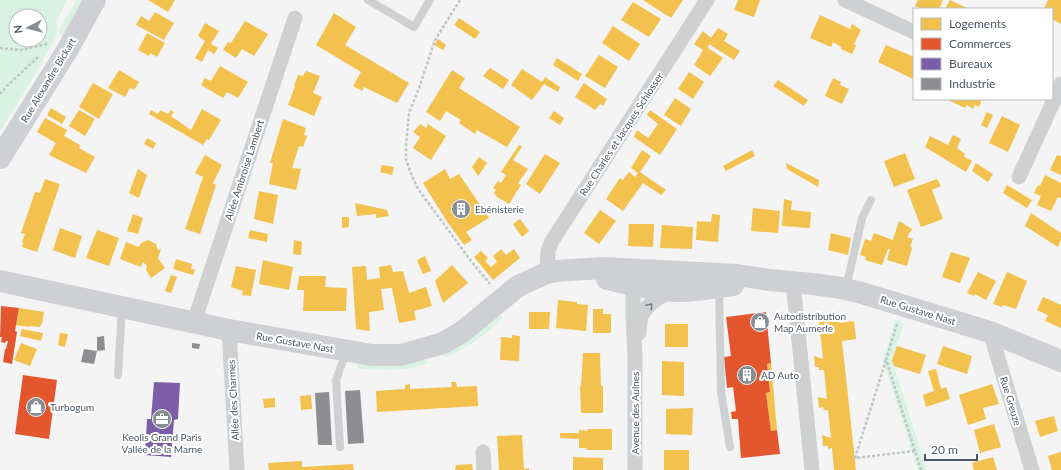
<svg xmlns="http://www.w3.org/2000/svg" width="1061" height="470" font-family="Lato,sans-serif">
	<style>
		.green { fill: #d9f2e3; fill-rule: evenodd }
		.homes { fill: #f2c14e }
		.shops { fill: #e4572e }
		.offices { fill: #7b5ea7 }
		.industry { fill: #8d8d92 }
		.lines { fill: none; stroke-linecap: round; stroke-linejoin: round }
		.path { stroke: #bcc7c4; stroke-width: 2.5; stroke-dasharray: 3 2; stroke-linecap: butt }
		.lane { stroke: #ced0d2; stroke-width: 8 }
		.street { stroke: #ced0d2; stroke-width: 15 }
		.secondary { stroke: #ced0d4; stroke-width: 22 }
		.oneway { stroke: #727b83 }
		.labels { text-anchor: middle; stroke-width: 4; stroke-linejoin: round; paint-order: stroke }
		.street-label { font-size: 10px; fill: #4a5661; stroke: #fff }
		.poi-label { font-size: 10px; fill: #4a5661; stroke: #fff; text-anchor: start }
	</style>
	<rect width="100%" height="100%" fill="#f4f4f4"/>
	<g class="green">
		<path d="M0,0H67L57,20V35L24,93L0,131ZM16,16H40V40H16Z"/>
		<polygon points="77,0 83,0 62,40 60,31 60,28"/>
		<path d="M499,314L502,316V319C485,335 468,348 446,357L443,356V353Z"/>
		<polygon points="895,320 904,323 892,360 927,470 918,470 883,360"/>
		<path d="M424,359L429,363C407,372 383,370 359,369L358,367L359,363Z"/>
	</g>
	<g class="homes">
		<polygon points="148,0 175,0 168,12"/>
		<polygon points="643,0 683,0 671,18"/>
		<polygon points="738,0 760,0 754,17 734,10"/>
		<polygon points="918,0 943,0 939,9 922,9 915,6"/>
		<polygon points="950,0 969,9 945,9"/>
		<polygon points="1048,0 1061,0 1061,24 1052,19 1052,9 1044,9"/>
		<polygon points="633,2 661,19 649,37 621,20"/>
		<polygon points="155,12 174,23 164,40 136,25 141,16 149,21"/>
		<polygon points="334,13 356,27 345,45 409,83 397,103 364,87 362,91 353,86 361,72 316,45"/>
		<polygon points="820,15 850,29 852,24 861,30 854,44 856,46 852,54 841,49 841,47 833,42 831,47 810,38"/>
		<polygon points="459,18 480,32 475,39 454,25"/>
		<polygon points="245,21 268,34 254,56 242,49 236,58 223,50 228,42 231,43"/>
		<polygon points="205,23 219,31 211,44 218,48 214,54 208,50 202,62 195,58 205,41 198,36"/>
		<polygon points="613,26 640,44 629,61 602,43"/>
		<polygon points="718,28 728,34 724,41 740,51 734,60 709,44 708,48 723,58 710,76 694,65 703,50 694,44 703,31 711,38"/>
		<polygon points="147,33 165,43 157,57 150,53 149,56 138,50"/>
		<polygon points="438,39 446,45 443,50 434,45"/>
		<polygon points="886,45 914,57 913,79 878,62"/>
		<polygon points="599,55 618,67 605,88 585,76"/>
		<polygon points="557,58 582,74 578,81 553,65"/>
		<polygon points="220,66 248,82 238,98 227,92 223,98 201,85 205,78 211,81"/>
		<polygon points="490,68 509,80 503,89 483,76"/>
		<polygon points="522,69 542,82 545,77 560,87 558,92 544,84 532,100 511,85"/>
		<polygon points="119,70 139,82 134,90 130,88 125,97 108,88"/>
		<polygon points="452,70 465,78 459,88 520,127 507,147 477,130 475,134 459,123 461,120 446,111 440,121 426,112"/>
		<polygon points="306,71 320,76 313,93 322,97 314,116 288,105 295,86 294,86 298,75 303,76"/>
		<polygon points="689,72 704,82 693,99 678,89"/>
		<polygon points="833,78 841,82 840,85 849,89 842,104 825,96"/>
		<polygon points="778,80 808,100 804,106 773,86"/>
		<polygon points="93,83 113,94 99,119 79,107"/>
		<polygon points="584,83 607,99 603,106 600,104 595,110 575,97"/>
		<polygon points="675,98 691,109 681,126 664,115"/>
		<polygon points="946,99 982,99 979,107 975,105 973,109 967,105 965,108"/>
		<polygon points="51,108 66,117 62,124 47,115"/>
		<polygon points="202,109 221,120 209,140 207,139 203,145 149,114 151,110 158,114 160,110 168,114 171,110 174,112 171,116 191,130"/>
		<polygon points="79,110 95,119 85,136 69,126"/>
		<polygon points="650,110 677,129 660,155 634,137 637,130 648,138 658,124 647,115"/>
		<polygon points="554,111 564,118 560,125 549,118"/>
		<polygon points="987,112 993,115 987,128 981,125"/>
		<polygon points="1002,116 1020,125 1008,152 989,143"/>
		<polygon points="45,118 67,130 64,136 80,145 79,148 95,157 86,173 49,155 56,143 37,132"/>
		<polygon points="283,119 306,128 304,135 307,136 303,147 299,146 292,168 301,169 296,190 269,184 273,163 270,163"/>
		<polygon points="420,124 426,128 428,124 446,136 431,160 413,148 420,137 413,132"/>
		<polygon points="953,135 961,139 957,148 965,154 964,157 972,161 966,172 925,147 930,136 948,145"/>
		<polygon points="147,138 156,143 153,149 144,144"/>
		<polygon points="519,145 522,147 513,160 528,169 518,183 521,185 509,204 497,197 494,193 496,190 493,188 498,181 501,183 506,175 501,172"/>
		<polygon points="642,150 651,156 640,172 666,190 661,195 643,183 623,211 606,199 620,178 623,180 629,172 635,177 638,173 631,168"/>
		<polygon points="752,150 755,156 726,171 723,166"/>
		<polygon points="905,153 915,179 894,187 884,161"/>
		<polygon points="545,154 560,163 540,194 526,184"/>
		<polygon points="205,155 222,165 213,183 216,185 200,234 185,229 203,177 195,173"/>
		<polygon points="1057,155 1061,156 1061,175 1050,170"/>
		<polygon points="479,157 487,163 478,176 472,167"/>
		<polygon points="786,163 819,180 818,187 787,169"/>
		<polygon points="976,163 993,174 988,182 972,171"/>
		<polygon points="382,165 394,167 392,175 380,172"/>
		<polygon points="138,169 147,175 139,198 129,193"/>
		<polygon points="445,169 450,179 459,174 489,218 466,232 472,240 464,245 446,220 423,183"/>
		<polygon points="1045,175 1061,183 1061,198 1058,197 1051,211 1037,205 1041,196 1034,193 1038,185 1040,186"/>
		<polygon points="45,179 60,184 37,252 22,247 23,243 22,242 25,234 21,233 35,192 40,193"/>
		<polygon points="937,179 941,186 932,190 943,219 921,227 907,190"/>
		<polygon points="1007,185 1032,200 1027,208 1003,193"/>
		<polygon points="259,191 278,195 273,224 254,219"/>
		<polygon points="784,199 792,201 791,210 811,212 810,228 782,226"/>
		<polygon points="355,203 387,210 389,216 376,218 376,214 357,216"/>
		<polygon points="753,208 780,211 778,233 751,231"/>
		<polygon points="600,210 616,221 599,244 584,233"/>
		<polygon points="1031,213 1061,233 1061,240 1058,247 1025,226"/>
		<polygon points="133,214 143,218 138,234 127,231"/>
		<polygon points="712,214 720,215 718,242 696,240 697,221 711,222"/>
		<polygon points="342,217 349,217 349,227 342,228"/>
		<polygon points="520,219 529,231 522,237 513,224"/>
		<polygon points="899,221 912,229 907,237 913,239 910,246 912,248 907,266 887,260 890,249 888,249 882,265 865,260 866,257 860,255 865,239 871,241 874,233 893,240"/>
		<polygon points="629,224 654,224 653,247 628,246"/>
		<polygon points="662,225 693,227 692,249 660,248"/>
		<polygon points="60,228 82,236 75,258 53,250"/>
		<polygon points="97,230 119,238 109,266 86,258"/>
		<polygon points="250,230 268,234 267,242 248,238"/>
		<polygon points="831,233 851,238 848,255 828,250"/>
		<polygon points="148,240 156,244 158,250 161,249 158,258 165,268 151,278 146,270 147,266 143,262 141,267 120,259 126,242 139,247 141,243"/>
		<polygon points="294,240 302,242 301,255 293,254"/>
		<polygon points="501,249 506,255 514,249 520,258 493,280 474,257 481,251 488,258 485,261 491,267 497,262 493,256"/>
		<polygon points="951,252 970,258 960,283 942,277"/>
		<polygon points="425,256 431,271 423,274 417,260"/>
		<polygon points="176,259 192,264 191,269 195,270 193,275 173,269"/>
		<polygon points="263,260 293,267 289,290 259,284"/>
		<polygon points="391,265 393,272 403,271 409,293 426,287 432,306 414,311 416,320 399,323 392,288 381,289 384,310 369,312 370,331 356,329 352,267 366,266 367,280 380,278 379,267"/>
		<polygon points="452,265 468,283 443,303 435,281"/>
		<polygon points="236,266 256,270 251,296 242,295 243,291 231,287"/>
		<polygon points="978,272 996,281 986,300 975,294 974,296 967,293"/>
		<polygon points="1007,272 1027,281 1016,309 1003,305 1002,307 993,304"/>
		<polygon points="171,275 177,277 171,293 165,291"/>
		<polygon points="299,276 326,276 325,287 347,288 346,311 303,311 304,290 297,290"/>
		<polygon points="1043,297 1061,305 1061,328 1045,321 1048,315 1037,310"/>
		<polygon points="558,300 577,302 577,304 588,305 586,331 556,328"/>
		<polygon points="19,308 44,312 42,324 41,324 40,327 30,326 29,327 16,325"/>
		<polygon points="593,309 603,309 603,314 611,314 611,333 593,333"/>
		<polygon points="529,312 550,312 549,329 529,329"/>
		<polygon points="838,318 839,323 854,321 856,339 842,341 856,470 834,470 832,448 828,449 828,446 823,446 822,435 831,438 828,410 824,410 823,407 819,408 818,397 827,399 824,370 819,370 819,367 815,367 814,356 823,359 819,321"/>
		<rect x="665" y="324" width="23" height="23"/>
		<polygon points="22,329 43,333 41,341 20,336"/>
		<polygon points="60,333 68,334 65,347 58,345"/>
		<polygon points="512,335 520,336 519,361 500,360 501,337 512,338"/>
		<polygon points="21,343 37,349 30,366 14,360"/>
		<polygon points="897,346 926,355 920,374 894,366 892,360"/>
		<polygon points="943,346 972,356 967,374 937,364"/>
		<polygon points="583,353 600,353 601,386 603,386 603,413 581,413 580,386 581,386"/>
		<polygon points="662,361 684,362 684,396 662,395"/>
		<polygon points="771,363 777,430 771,431 766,393 770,392 767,364"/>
		<polygon points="936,369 941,389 946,387 950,399 926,407 923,395 934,391 928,371"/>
		<polygon points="451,382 456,382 457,387 477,386 478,406 377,412 376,391 405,389 405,385 410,384 410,389 452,387"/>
		<polygon points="992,384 999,404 983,408 986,419 968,425 959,395"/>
		<polygon points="311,395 312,409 301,410 300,396"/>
		<polygon points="275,398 275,407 264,408 263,399"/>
		<polygon points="693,408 692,435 666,434 666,409"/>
		<polygon points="1054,416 1058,431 1040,437 1035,421"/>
		<polygon points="994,424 1001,447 980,453 974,430"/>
		<polygon points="587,429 612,429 612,450 587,450 586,448 579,448 579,439 560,438 560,433 579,433 579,430 588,431"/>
		<polygon points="522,435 524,469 529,468 529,470 499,470 497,436"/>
		<rect x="664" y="450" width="25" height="20"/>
		<polygon points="1061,452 1061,470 1052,470 1048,456"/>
		<polygon points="573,457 603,458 603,470 573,470"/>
		<polygon points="993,457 997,470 974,470 972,463"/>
		<polygon points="302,461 302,467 353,464 354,470 269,470 268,463"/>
		<polygon points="472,464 473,470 455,470 456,465"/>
	</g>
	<g class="shops">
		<polygon points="1,306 19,308 15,331 17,332 12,364 3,362 5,349 6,349 8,341 6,341 5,343 1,342 2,337 0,337"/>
		<polygon points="766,312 771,363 767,364 770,392 766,393 771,431 777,430 780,454 741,458 738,419 732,419 731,412 736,411 733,387 727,388 724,357 731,356 726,317"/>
		<polygon points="23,375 57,380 49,439 15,434"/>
	</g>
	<polygon class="offices" points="154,382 180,383 178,419 174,420 171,457 145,455 147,419 151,419"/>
	<g class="industry">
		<polygon points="104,336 105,350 97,351 97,337"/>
		<polygon points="192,343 200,344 199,349 192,348"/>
		<polygon points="84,349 97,351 94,364 81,362"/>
		<polygon points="360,390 364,443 348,444 345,391"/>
		<polygon points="329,392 332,445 318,445 315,393"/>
	</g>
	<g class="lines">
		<g class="path">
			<polyline points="460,0 435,40 419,88 409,113 406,145 406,160 412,176 418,189 471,261 490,284"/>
			<polyline points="0,48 21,50 47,44"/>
			<polyline points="0,94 7,86 38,57"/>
			<polyline points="897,324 886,360 921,470"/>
			<polyline points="886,360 855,458 915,451"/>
		</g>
		<g class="lane">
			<polyline points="368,0 414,27 430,0"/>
			<polyline points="719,288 721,392 730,447"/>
			<polyline points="846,288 862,218 871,200"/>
			<polyline points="118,375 122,308"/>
			<polyline points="340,447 336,380 346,352"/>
		</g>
		<g class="street">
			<polyline points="845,0 914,32"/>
			<polyline points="1052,97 1055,98 1061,84"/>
			<polyline points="1019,177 1055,98"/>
			<polyline points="547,273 548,251 552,241 707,0"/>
			<polyline points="793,282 812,470"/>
			<polyline points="194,322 295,18"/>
			<polyline points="229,330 237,470"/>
			<polyline points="990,332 1032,470"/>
			<path d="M639,333C639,328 640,321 641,317C647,303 660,296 673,291"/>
			<polyline points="483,452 484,470"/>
			<polyline points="635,470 635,355 633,317 633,285 638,279"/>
		</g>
		<g class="secondary">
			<polyline points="0,158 68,49 95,0"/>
			<path d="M607,279C629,284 652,290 674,291C694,292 714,287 733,285"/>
			<polyline points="0,281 229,330 372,355 401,355 443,343 462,332 518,286 547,273 555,271 603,268 737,275 769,280 813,284 841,288 862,293 990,332 1061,361"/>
		</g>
	</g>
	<defs><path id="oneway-chevron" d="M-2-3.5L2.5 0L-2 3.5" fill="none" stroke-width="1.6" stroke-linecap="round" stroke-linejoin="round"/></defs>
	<use class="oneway" href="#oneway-chevron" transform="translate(650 306) rotate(-50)"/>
	<defs>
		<g id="building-disc" transform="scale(1)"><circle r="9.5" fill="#868d94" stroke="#fff"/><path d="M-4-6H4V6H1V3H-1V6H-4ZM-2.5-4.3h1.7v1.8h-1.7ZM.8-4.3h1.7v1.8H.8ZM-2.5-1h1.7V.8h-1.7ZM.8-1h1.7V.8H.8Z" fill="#fff"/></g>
		<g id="shop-disc" transform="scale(1)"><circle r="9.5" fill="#868d94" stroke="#fff"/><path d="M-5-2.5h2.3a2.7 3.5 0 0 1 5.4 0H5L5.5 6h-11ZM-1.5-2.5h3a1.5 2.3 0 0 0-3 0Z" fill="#fff"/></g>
		<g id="office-disc" transform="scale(1)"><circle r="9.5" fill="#868d94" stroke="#fff"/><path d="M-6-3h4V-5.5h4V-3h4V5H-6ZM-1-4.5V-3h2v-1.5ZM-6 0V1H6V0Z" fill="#fff"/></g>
	</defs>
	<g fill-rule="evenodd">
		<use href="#building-disc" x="461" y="209"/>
		<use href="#shop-disc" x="760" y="322"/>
		<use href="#building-disc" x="747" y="375"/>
		<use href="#shop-disc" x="36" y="407"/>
		<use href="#office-disc" x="162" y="419"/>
	</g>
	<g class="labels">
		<g class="street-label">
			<text transform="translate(48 80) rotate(-59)" y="4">Rue Alexandre Bickart</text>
			<text transform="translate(621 134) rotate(-57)" y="4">Rue Charles et Jacques Schlosser</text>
			<text transform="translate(244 170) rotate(-72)" y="4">Allée Ambroise Lambert</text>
			<text transform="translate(918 310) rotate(17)" y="4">Rue Gustave Nast</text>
			<text transform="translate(295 342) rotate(10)" y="4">Rue Gustave Nast</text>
			<text transform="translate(233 400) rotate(-93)" y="4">Allée des Charmes</text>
			<text transform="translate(1011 401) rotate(73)" y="4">Rue Greuze</text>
			<text transform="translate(635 413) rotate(-90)" y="4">Avenue des Aulnes</text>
		</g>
		<g class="poi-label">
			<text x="475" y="213">Ebénisterie</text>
			<text x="774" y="320">Autodistribution<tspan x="774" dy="12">Map Aumerle</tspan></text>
			<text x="761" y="379">AD Auto</text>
			<text x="50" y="411">Turbogum</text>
			<text x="162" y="441" text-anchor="middle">Keolis Grand Paris<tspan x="162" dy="12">Vallée de la Marne</tspan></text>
		</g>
	</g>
	<rect x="913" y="8" width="140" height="92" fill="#ffffff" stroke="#b7bbc0"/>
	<rect x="921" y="18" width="20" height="12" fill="#f2c14e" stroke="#b7bbc0"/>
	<text x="949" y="28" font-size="12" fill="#4a5661">Logements</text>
	<rect x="921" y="38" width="20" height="12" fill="#e4572e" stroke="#b7bbc0"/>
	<text x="949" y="48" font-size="12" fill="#4a5661">Commerces</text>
	<rect x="921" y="58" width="20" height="12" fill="#7b5ea7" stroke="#b7bbc0"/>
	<text x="949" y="68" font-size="12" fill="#4a5661">Bureaux</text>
	<rect x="921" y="78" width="20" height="12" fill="#8d8d92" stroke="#b7bbc0"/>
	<text x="949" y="88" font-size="12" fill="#4a5661">Industrie</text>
	<g transform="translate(28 28) rotate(263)"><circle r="19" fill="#ffffff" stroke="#b7bbc0"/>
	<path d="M0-3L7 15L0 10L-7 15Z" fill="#868d94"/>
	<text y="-6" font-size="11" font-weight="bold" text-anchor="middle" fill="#4a5661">N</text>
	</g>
	<path d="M925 454v6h52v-6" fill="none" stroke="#4a5661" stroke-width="2"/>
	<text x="931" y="454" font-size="12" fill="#4a5661" stroke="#ffffff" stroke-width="3" paint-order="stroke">20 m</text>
</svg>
